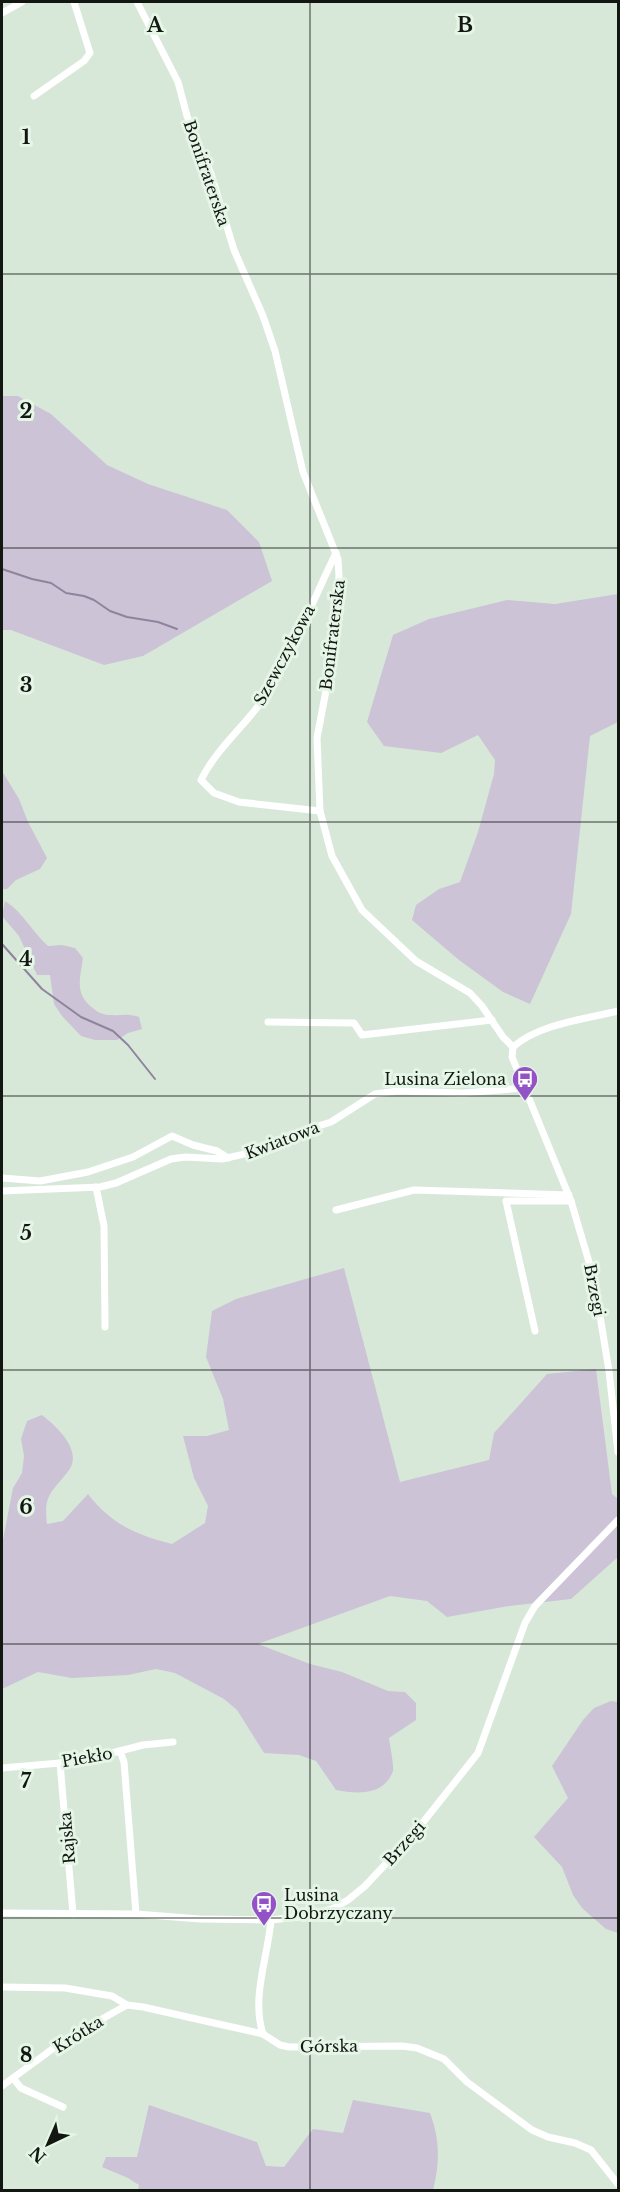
<svg xmlns="http://www.w3.org/2000/svg" width="620" height="2192" font-family="'Libre Baskerville',serif">
	<style>
		.green { fill: #ccc3d6 }
		.lines { fill: none; stroke-linecap: round; stroke-linejoin: round }
		.stream { stroke: #90839e; stroke-width: 2 }
		.minor { stroke: #fff; stroke-width: 7 }
		.grid { fill: none; stroke: #121712; stroke-width: 1.5; stroke-opacity: 0.55 }
		.labels { text-anchor: middle; stroke-width: 6; stroke-linejoin: round; paint-order: stroke }
		.street-label { font-size: 16px; fill: #121712; stroke: #e5f5e6 }
		.poi-label { font-size: 16px; fill: #121712; stroke: #e5f5e6; text-anchor: end }
		.grid-label { font-size: 20px; text-anchor: middle; font-weight: bold; fill: #121712; stroke: #e5f5e6; stroke-width: 6; stroke-linejoin: round; paint-order: stroke }
	</style>
	<rect width="100%" height="100%" fill="#d7e8d9"/>
	<g class="green">
		<polygon points="2,396 18,396 51,414 107,465 148,484 227,510 259,542 272,581 143,656 104,665 11,630 2,630"/>
		<polygon points="618,594 618,722 590,736 571,914 530,1004 503,992 459,960 412,920 416,905 439,889 460,882 478,832 494,774 495,760 478,735 441,753 384,746 367,722 393,635 429,619 507,600 555,604"/>
		<polygon points="2,771 19,799 28,822 47,858 40,869 16,880 7,889 2,889"/>
		<path d="M5,901C23,912 32,932 48,946L62,945L75,948L83,958C80,980 74,994 94,1009C99,1013 104,1015 111,1015C124,1016 125,1013 139,1017L142,1029L128,1033L117,1040H95L81,1036L62,1016L54,1004L50,975H37L19,936L2,916Z"/>
		<path d="M344,1268L400,1482L489,1460L494,1433L547,1374L596,1369L612,1494L618,1499V1557L571,1599L509,1606L447,1617L427,1601L390,1596L258,1644L310,1664L342,1672L388,1691L405,1692L416,1703V1720L389,1738C390,1746 394,1765 393,1771C384,1796 357,1794 336,1790L316,1761L299,1755L264,1753L237,1710L224,1699L175,1673L156,1669L128,1675L72,1678L38,1672L2,1689V1545L13,1488L22,1473L24,1456L21,1439L27,1421L42,1415C56,1426 83,1450 69,1470C53,1492 43,1493 47,1524L63,1521L88,1494C111,1524 136,1535 172,1544L205,1523L208,1506L194,1478L183,1436H207L229,1430L223,1399L206,1357L212,1311L236,1299Z"/>
		<polygon points="611,1701 618,1702 618,1933 606,1929 582,1908 573,1895 562,1867 534,1837 568,1798 552,1766 583,1720 594,1708"/>
		<path d="M353,2100L430,2113C440,2140 440,2163 433,2190H138L139,2185L128,2178L102,2167L106,2157H137L149,2105L257,2142L266,2166L284,2167L313,2129L343,2133Z"/>
	</g>
	<g class="lines">
		<g class="stream">
			<polyline points="2,569 32,579 51,583 66,593 84,596 94,600 110,611 127,617 158,622 177,629"/>
			<polyline points="2,944 42,989 81,1017 113,1031 128,1045 155,1079"/>
		</g>
		<g class="minor">
			<polyline points="137,2 178,82 187,116 211,174 234,250 263,316 275,351 303,472 338,559 339,576 332,659 317,738 320,811 332,856 362,910 416,961 470,993 482,1006 503,1037 513,1047"/>
			<polyline points="2,13 22,2"/>
			<polyline points="34,96 84,61 90,53 74,2"/>
			<path d="M320,811L239,802L214,793L201,780C216,749 245,726 265,697C293,652 313,600 336,553"/>
			<polyline points="268,1022 354,1023 362,1035 492,1020"/>
			<polyline points="513,1047 512,1057 571,1201 594,1279 609,1371 618,1452"/>
			<path d="M513,1047C539,1024 585,1019 618,1011"/>
			<polyline points="2,1178 40,1181 88,1172 133,1157 172,1136 193,1145 217,1151 228,1158"/>
			<polyline points="96,1187 104,1226 105,1327"/>
			<polyline points="2,1191 100,1187 116,1183 171,1159 185,1157 222,1159 263,1150 288,1136 331,1122 375,1094 398,1091 463,1093 524,1088"/>
			<polyline points="336,1210 414,1190 569,1195"/>
			<polyline points="535,1331 506,1201 571,1201"/>
			<polyline points="120,1751 124,1762 136,1914"/>
			<polyline points="60,1763 73,1914"/>
			<polyline points="2,1768 60,1763 108,1754 143,1745 173,1742"/>
			<polyline points="2,1913 136,1914 200,1919 271,1920 307,1916 334,1908 348,1900 365,1886 413,1835 478,1753 525,1623 535,1606 618,1520"/>
			<polyline points="2,1987 65,1988 112,1996 127,2005 143,2007 263,2034 280,2045 289,2047 402,2046 417,2048 444,2059 467,2082 532,2130 548,2137 575,2143 591,2150 618,2184"/>
			<path d="M263,2034C251,1997 268,1957 271,1920"/>
			<polyline points="13,2078 21,2088 63,2107"/>
			<polyline points="2,2086 66,2039 127,2005"/>
		</g>
	</g>
	<path class="grid" d="M310,2V2190M2,274H618M2,548H618M2,822H618M2,1096H618M2,1370H618M2,1644H618M2,1918H618"/>
	<defs>
		<g id="bus-pin" transform="scale(1.35)"><path d="M0 17L-7.5 6A9.5 9.5 0 1 1 7.5 6Z" fill="#9452c7" stroke="#e5f5e6"/><path d="M-5-6H5V4H4V6H2V4H-2V6H-4V4H-5ZM-3.5-4V0h7V-4ZM-3.5 1.2v1.5H-2V1.2ZM2 1.2v1.5H3.5V1.2Z" fill="#fff"/></g>
	</defs>
	<g fill-rule="evenodd">
		<use href="#bus-pin" x="525" y="1079"/>
		<use href="#bus-pin" x="264" y="1904"/>
	</g>
	<g class="labels">
		<g class="street-label">
			<text transform="translate(207 173) rotate(71)" y="6">Bonifraterska</text>
			<text transform="translate(332 635) rotate(-83)" y="6">Bonifraterska</text>
			<text transform="translate(284 655) rotate(-62)" y="6">Szewczykowa</text>
			<text transform="translate(282 1140) rotate(-21)" y="6">Kwiatowa</text>
			<text transform="translate(595 1290) rotate(79)" y="6">Brzegi</text>
			<text transform="translate(87 1757) rotate(-10)" y="6">Piekło</text>
			<text transform="translate(67 1838) rotate(-95)" y="6">Rajska</text>
			<text transform="translate(404 1843) rotate(-48)" y="6">Brzegi</text>
			<text transform="translate(78 2034) rotate(-32)" y="6">Krótka</text>
			<text transform="translate(329 2046) rotate(-1)" y="6">Górska</text>
		</g>
		<g class="poi-label">
			<text x="506" y="1085">Lusina Zielona</text>
			<text x="284" y="1901" text-anchor="start">Lusina<tspan x="284" dy="18">Dobrzyczany</tspan></text>
		</g>
	</g>
	<g class="grid-label">
		<text x="155" y="32">A</text>
		<text x="465" y="32">B</text>
		<text x="26" y="144">1</text>
		<text x="26" y="418">2</text>
		<text x="26" y="692">3</text>
		<text x="26" y="966">4</text>
		<text x="26" y="1240">5</text>
		<text x="26" y="1514">6</text>
		<text x="26" y="1788">7</text>
		<text x="26" y="2062">8</text>
	</g>
	<rect width="620" height="2192" fill="none" stroke="#121712" stroke-width="6"/>
	<g transform="translate(48 2144) rotate(224)" stroke="#e5f5e6" stroke-width="4.5" paint-order="stroke">
	<path d="M0-4.5L10 22L0 15L-10 22Z" fill="#121712"/>
	<text y="-9" font-size="16" font-weight="bold" text-anchor="middle" fill="#121712">N</text>
	</g>
</svg>
